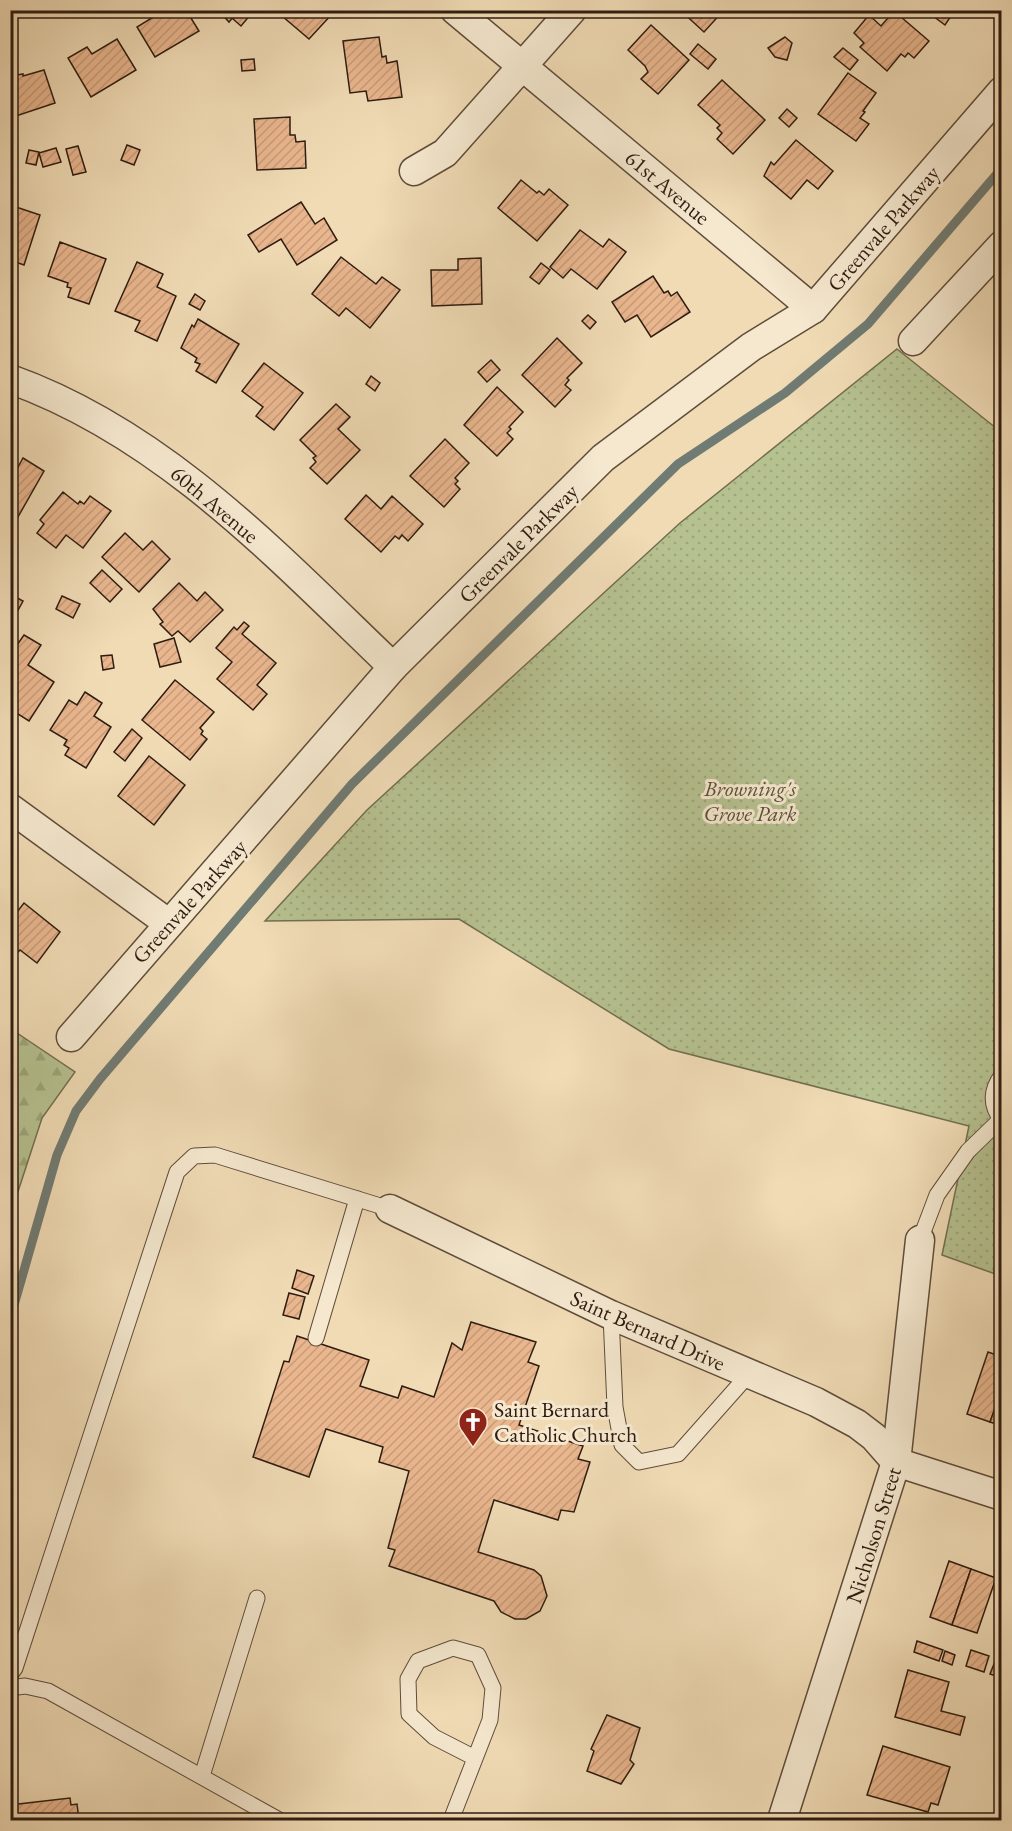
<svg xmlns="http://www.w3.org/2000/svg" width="1012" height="1831" font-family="'EB Garamond',serif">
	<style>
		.forest { fill: url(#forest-firs); stroke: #726e50; stroke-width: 1.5 }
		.park { fill: url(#park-dots); stroke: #726e50; stroke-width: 1.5 }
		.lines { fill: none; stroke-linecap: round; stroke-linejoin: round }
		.stream { stroke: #707b73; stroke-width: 9 }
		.building { fill: url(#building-hatch); stroke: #2f1c11; stroke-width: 1.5 }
		.lane-casing { stroke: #5f4c3a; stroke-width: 17 }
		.street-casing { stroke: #5f4c3a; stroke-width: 31 }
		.lane { stroke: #f5e8cf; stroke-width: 15 }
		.street { stroke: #f5e8cf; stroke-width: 28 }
		.labels { text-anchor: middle; stroke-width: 6; stroke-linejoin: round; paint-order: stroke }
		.street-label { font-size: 22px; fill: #2f1c11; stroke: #f5e8cf }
		.park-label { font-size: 22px; font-style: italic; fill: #584e37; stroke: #f5e8cf }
		.poi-label { font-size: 22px; fill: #2f1c11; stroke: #f5e8cf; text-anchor: start }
	</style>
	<defs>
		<pattern id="forest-firs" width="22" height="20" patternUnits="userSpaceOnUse" patternTransform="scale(1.5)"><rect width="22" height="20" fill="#b6c190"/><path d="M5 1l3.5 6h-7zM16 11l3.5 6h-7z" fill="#9da57b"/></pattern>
		<pattern id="park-dots" width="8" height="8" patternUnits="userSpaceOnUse" patternTransform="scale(1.5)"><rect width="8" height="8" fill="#b6c190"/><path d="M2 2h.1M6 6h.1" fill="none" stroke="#9da57b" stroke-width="1.8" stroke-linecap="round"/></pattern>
		<pattern id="building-hatch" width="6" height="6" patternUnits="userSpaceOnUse" patternTransform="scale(1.5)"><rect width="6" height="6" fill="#e9b68e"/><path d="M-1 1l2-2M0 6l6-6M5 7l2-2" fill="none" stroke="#c89c79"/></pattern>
	</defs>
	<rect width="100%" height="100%" fill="#f0dbb5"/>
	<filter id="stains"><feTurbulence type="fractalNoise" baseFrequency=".00333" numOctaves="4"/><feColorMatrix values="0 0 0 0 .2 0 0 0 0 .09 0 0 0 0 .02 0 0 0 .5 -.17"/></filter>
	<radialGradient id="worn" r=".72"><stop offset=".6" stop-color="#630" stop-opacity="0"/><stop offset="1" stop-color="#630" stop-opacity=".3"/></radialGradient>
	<polygon class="forest" points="11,1029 75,1072 42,1118 11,1213"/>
	<polygon class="park" points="897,349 1001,432 1001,1276 942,1255 969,1126 669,1049 459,919 265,921 367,810 680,523"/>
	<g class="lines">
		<polyline class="stream" points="10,1319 57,1155 76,1111 100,1079 352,784 678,464 785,393 868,324 1002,168"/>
	</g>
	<g class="building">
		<polygon points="159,10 186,10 199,31 155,57 137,27 160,13"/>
		<polygon points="218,10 239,10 229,22"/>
		<polygon points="240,10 251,14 241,26 233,19"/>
		<polygon points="275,10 328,10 332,14 309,39"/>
		<polygon points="680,10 724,10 704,32"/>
		<polygon points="925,10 955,10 945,25"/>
		<polygon points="894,11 929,41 914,58 908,53 905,57 901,54 887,71 860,47 864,43 854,33 869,15 881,26"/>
		<polygon points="651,25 689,60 658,94 641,79 648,72 645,66 628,50"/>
		<polygon points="379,37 382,57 386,56 387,63 397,61 402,97 368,101 366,91 350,93 343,41"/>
		<polygon points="785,37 792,43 787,60 775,57 768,48"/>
		<polygon points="117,39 136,70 91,97 68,58 87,47 92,54"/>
		<polygon points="698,44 716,59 708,69 690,54"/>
		<polygon points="843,48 858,60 850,70 834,57"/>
		<polygon points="254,59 255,70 242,71 241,60"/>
		<polygon points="14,66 17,75 23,74 23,76 44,70 55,103 10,118 10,67"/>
		<polygon points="848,73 876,93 863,111 865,112 860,118 869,124 856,141 818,114"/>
		<polygon points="722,80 765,120 733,154 717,139 722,133 717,128 720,125 698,105"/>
		<polygon points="787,109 797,118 789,127 779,118"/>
		<polygon points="290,117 290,135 295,135 296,142 305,141 306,168 257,170 254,119"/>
		<polygon points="796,140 833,171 818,189 807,180 791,199 764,176 771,162 774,165"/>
		<polygon points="127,145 140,150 134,165 121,160"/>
		<polygon points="78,146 86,172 73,175 66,149"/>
		<polygon points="56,148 61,162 43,167 39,153"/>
		<polygon points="29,150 39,152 36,165 26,163"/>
		<polygon points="521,180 537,193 539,191 544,195 549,189 568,205 537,241 498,208"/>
		<polygon points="301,202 315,224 324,218 337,240 297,265 281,239 259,252 248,235"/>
		<polygon points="13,206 40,215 24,265 10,260"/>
		<polygon points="580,230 603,247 609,239 626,252 597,289 571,269 563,278 550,267"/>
		<polygon points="60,242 106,259 89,304 68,297 71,288 67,287 68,283 48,276"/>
		<polygon points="341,257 376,284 382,277 400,290 370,328 346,308 339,316 312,294"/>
		<polygon points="481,258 482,304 432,306 431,270 458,270 458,259"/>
		<polygon points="137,262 163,274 157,287 176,296 157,341 135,331 140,321 115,311"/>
		<polygon points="541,263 550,270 539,284 530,277"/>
		<polygon points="653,276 664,293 668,291 671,296 677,292 690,312 651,337 637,315 625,322 612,302"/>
		<polygon points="195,294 205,301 200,310 189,304"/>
		<polygon points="588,315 596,322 590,329 582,321"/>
		<polygon points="198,319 239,344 216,383 196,371 200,364 195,362 197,358 181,348 192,325 194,327"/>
		<polygon points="557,338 582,363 567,378 569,380 565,385 571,390 555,407 522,375"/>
		<polygon points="491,360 500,370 487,382 478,372"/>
		<polygon points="264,363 303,393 274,430 256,416 263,407 242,391"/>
		<polygon points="371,376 380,383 375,391 366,384"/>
		<polygon points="497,387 523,412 509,427 511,429 507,433 513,439 497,456 464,425"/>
		<polygon points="336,404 350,417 338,429 360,450 327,484 310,468 316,462 313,458 316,456 300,440"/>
		<polygon points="445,439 469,463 455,478 458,481 455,484 460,489 444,507 410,476"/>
		<polygon points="23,458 44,471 14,524 10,522 10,466 14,464 18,467"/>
		<polygon points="63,492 78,504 80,501 84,504 90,496 111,511 83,548 66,535 56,548 37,533 44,524 40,520"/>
		<polygon points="366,495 381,509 392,496 423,524 408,541 402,535 399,539 395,536 381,552 345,519"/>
		<polygon points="125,533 143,550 152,541 170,559 139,592 102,557"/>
		<polygon points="102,570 122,589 110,602 90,583"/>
		<polygon points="179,583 197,601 205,592 223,610 190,642 178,631 172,636 160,624 163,622 153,609"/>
		<polygon points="10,594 23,601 17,612 10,609"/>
		<polygon points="62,596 80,604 73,618 56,609"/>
		<polygon points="244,622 249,626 242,634 276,663 257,685 267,694 253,710 217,679 232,662 216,648 234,627 237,630"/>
		<polygon points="24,635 41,645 28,665 54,682 29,721 10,709 14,698 10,696 10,655"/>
		<polygon points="174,638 181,662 160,667 154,644"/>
		<polygon points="112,655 114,668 103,670 101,656"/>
		<polygon points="175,680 214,712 200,728 203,731 201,734 207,739 190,760 142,720"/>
		<polygon points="85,692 102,703 94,716 111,727 86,768 65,755 69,748 64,745 67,740 50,730 69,700 77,705"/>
		<polygon points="132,729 142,738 125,761 114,752"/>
		<polygon points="149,756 185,785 154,825 118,796"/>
		<polygon points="24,903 60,932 37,963 20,950 17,953 10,948 10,921"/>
		<polygon points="297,1270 314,1276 308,1294 292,1288"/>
		<polygon points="289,1293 305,1297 299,1319 283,1315"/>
		<polygon points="471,1322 536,1342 528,1362 539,1366 519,1425 583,1446 578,1459 590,1462 574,1512 561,1510 558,1520 494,1500 478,1552 534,1570 541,1576 547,1596 540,1611 526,1619 515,1619 501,1612 494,1601 389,1566 395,1550 388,1548 409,1471 379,1462 383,1447 326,1429 309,1477 253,1457 284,1361 289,1362 297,1336 369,1360 360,1386 398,1398 402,1386 434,1397 452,1343 462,1350"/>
		<polygon points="988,1352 1002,1357 1002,1389 990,1422 967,1414"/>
		<polygon points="1002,1389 1002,1426 990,1422"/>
		<polygon points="949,1561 971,1569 952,1625 930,1617"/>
		<polygon points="971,1569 996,1578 977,1633 952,1625"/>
		<polygon points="917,1641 943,1650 939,1661 914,1652"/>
		<polygon points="971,1650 989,1656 984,1672 966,1666"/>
		<polygon points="945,1651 955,1655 952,1665 942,1661"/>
		<polygon points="996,1659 1002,1661 1002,1678 990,1674"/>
		<polygon points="908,1670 949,1682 941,1711 965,1717 960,1735 895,1717"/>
		<polygon points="607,1715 640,1728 630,1760 634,1764 621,1784 587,1771 594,1751 591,1749"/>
		<polygon points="883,1746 950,1767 938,1805 931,1803 928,1812 867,1795"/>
		<polygon points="70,1798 71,1805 77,1804 79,1820 10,1820 10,1805"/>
	</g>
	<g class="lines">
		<g class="lane-casing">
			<g id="lane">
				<path d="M1002,1075C990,1091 990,1105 1002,1121"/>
				<polyline points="920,1240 937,1195 968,1151 1000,1120"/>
				<polyline points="611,1315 615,1407 622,1445 639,1462 678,1454 749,1374"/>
				<polyline points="316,1338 357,1199"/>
				<polyline points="10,1675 15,1668 177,1172 194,1156 215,1155 390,1209"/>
				<polyline points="10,1688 25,1686 48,1691 279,1820"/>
				<polyline points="202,1776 257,1598"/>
				<polyline points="451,1820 490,1720 493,1688 478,1655 453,1648 418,1661 408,1679 409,1714 434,1737 475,1758"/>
			</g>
		</g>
		<g class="street-casing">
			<g id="street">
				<polyline points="455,10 813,309"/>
				<polyline points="414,171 445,153 572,10"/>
				<polyline points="913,341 1002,245"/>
				<path d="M10,379C164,434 278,557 393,667"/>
				<polyline points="10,808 168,923"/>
				<polyline points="71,1037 393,667 603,458 751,347 813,309 1002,91"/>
				<polyline points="390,1209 611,1315 816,1402 857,1424 874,1437 896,1462 1002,1496"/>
				<polyline points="782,1820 896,1462 920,1240"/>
			</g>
		</g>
		<use href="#lane" class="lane"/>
		<use href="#street" class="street"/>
	</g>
	<defs>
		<g id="church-pin" transform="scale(1.5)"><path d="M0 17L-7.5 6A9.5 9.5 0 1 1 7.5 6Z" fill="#8f2418" stroke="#f5e8cf"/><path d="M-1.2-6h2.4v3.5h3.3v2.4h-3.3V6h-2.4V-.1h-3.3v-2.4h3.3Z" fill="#fff"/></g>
	</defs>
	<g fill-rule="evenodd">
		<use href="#church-pin" x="473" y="1422"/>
	</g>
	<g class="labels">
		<g class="street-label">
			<text transform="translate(668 187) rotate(40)" y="8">61st Avenue</text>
			<text transform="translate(883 228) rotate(-49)" y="8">Greenvale Parkway</text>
			<text transform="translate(215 504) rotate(40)" y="8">60th Avenue</text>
			<text transform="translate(518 543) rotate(-45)" y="8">Greenvale Parkway</text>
			<text transform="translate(189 901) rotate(-48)" y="8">Greenvale Parkway</text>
			<text transform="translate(648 1330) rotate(24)" y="8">Saint Bernard Drive</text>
			<text transform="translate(873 1535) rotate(-73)" y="8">Nicholson Street</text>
		</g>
		<g class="park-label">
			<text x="750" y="796">Browning's<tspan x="750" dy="25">Grove Park</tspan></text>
		</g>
		<g class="poi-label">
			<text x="494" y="1417">Saint Bernard<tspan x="494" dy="25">Catholic Church</tspan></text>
		</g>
	</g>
	<rect width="1012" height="1831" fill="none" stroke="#f0dbb5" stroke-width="36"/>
	<rect x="12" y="12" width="988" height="1807" fill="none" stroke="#2f1c11" stroke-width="3"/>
	<rect x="18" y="18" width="976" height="1795" fill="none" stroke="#2f1c11" stroke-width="1.5"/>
	<rect width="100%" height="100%" filter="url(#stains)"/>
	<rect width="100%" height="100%" fill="url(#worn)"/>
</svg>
